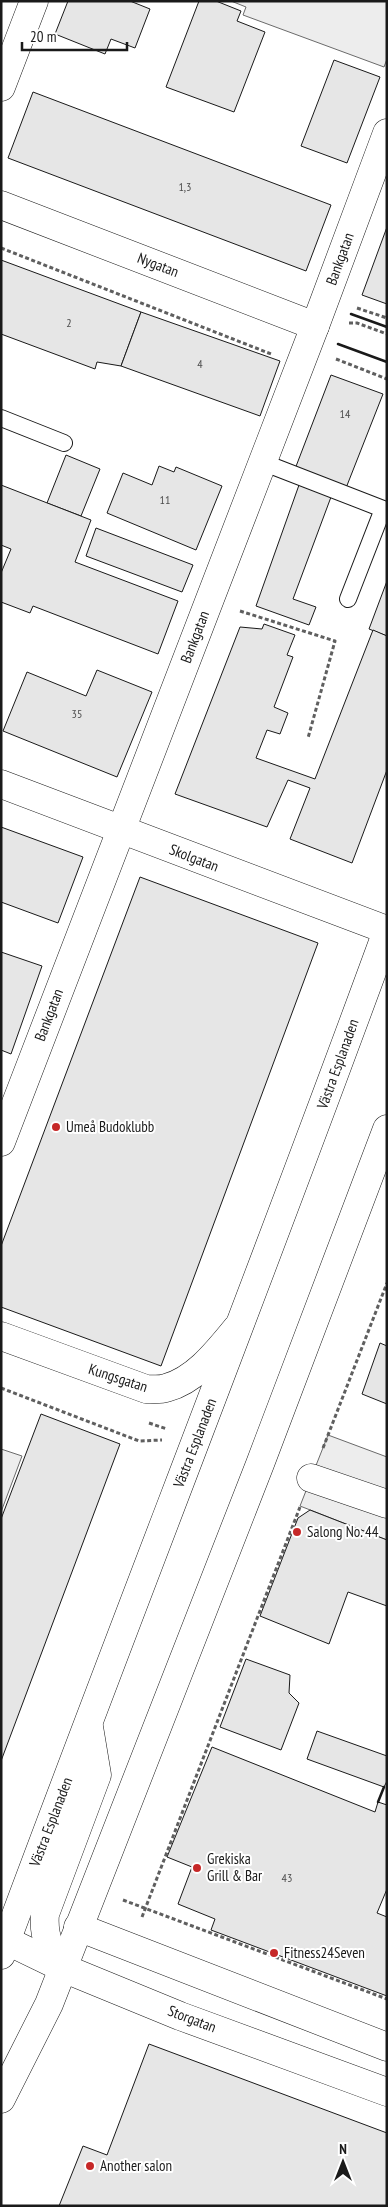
<svg xmlns="http://www.w3.org/2000/svg" width="388" height="2207" font-family="'PT Sans Narrow',sans-serif">
	<style>
		.parking { fill: #ededed; stroke: #6a6a6a }
		.building { fill: #e6e6e6; stroke: #1a1a1a }
		.lines { fill: none; stroke-linecap: round; stroke-linejoin: round }
		.lane-casing { stroke: #1a1a1a; stroke-width: 18 }
		.street-casing { stroke: #1a1a1a; stroke-width: 29 }
		.secondary-casing { stroke: #1a1a1a; stroke-width: 29 }
		.path { stroke: #5f5f5f; stroke-width: 3; stroke-dasharray: 4 2.5; stroke-linecap: butt }
		.lane { stroke: #fff; stroke-width: 16 }
		.street { stroke: #fff; stroke-width: 28 }
		.secondary { stroke: #fff; stroke-width: 28 }
		.wall { stroke: #1a1a1a; stroke-width: 2.5 }
		.poi-dot { fill: #c62828; stroke: #fff; stroke-width: 2 }
		.labels { text-anchor: middle; stroke-width: 4; stroke-linejoin: round; paint-order: stroke }
		.number-label { font-size: 12px; fill: #4d4d4d }
		.street-label { font-size: 15px; fill: #1a1a1a; stroke: #fff }
		.poi-label { font-size: 15px; fill: #1a1a1a; stroke: #fff; text-anchor: start }
	</style>
	<rect width="100%" height="100%" fill="#fff"/>
	<g class="parking">
		<polygon points="231,1 387,1 387,59 384,67 243,15 246,7"/>
		<polygon points="328,1435 387,1457 387,1540 300,1506"/>
		<polygon points="1,1449 22,1456 1,1512"/>
	</g>
	<g class="building">
		<polygon points="68,1 130,1 150,9 135,48 111,39 105,54 55,34"/>
		<polygon points="199,1 216,1 241,11 237,21 265,32 234,112 166,87"/>
		<polygon points="334,60 380,77 347,163 301,146"/>
		<polygon points="33,92 331,205 306,271 8,158"/>
		<polygon points="387,227 387,304 362,295"/>
		<polygon points="1,260 141,312 121,366 97,362 95,369 1,334"/>
		<polygon points="141,312 280,361 260,416 121,366"/>
		<polygon points="331,375 383,394 346,488 295,469"/>
		<polygon points="66,455 100,469 81,516 47,503"/>
		<polygon points="159,466 174,472 176,467 222,486 196,550 107,513 123,473 152,485"/>
		<polygon points="1,485 91,520 75,562 178,601 158,654 33,606 30,613 1,602 1,573 11,549 1,545"/>
		<polygon points="299,485 331,497 293,599 316,607 309,625 256,606"/>
		<polygon points="96,528 193,565 182,592 86,556"/>
		<polygon points="387,581 387,636 369,629"/>
		<polygon points="264,624 295,635 287,655 293,657 274,707 288,713 280,734 267,730 256,758 315,779 373,630 387,636 387,770 352,863 290,839 310,788 288,780 267,827 175,794 240,627 262,629"/>
		<polygon points="97,670 152,692 117,777 3,731 27,672 86,696"/>
		<polygon points="1,827 83,857 58,923 1,902"/>
		<polygon points="140,877 318,943 161,1366 1,1307 1,1246"/>
		<polygon points="1,952 42,966 11,1054 1,1050"/>
		<polygon points="380,1343 387,1346 387,1404 362,1394"/>
		<polygon points="41,1414 120,1444 1,1761 1,1519"/>
		<polygon points="310,1510 387,1540 387,1606 348,1592 329,1644 260,1616 298,1518"/>
		<polygon points="246,1659 290,1675 289,1693 299,1703 281,1750 220,1727"/>
		<polygon points="317,1731 387,1756 387,1781 384,1787 307,1759"/>
		<polygon points="212,1747 375,1812 378,1802 387,1805 387,1889 377,1913 387,1917 387,1996 211,1930 215,1919 178,1904 192,1867 167,1857"/>
		<polygon points="149,2044 387,2133 387,2206 59,2206 83,2146 107,2155"/>
	</g>
	<g class="lines">
		<g class="lane-casing">
			<g id="lane">
				<polyline points="1,418 64,443"/>
				<polyline points="262,462 383,509 348,599"/>
			</g>
		</g>
		<g class="street-casing">
			<g id="street">
				<polyline points="1,87 34,1"/>
				<polyline points="1,205 315,326"/>
				<polyline points="1,784 387,930"/>
				<polyline points="1,1142 315,326 387,133"/>
				<path d="M1,1336L146,1389C152,1389 160,1390 166,1388C196,1380 218,1351 237,1328"/>
				<polyline points="311,1478 387,1504"/>
				<polyline points="78,1927 387,2047"/>
				<polyline points="63,1968 180,2016 387,2092"/>
			</g>
		</g>
		<g class="secondary-casing">
			<g id="secondary">
				<polyline points="1,1938 63,1968"/>
				<path d="M1,1955C128,1613 262,1274 387,931"/>
				<path d="M63,1968C49,1952 43,1935 45,1914L97,1775L89,1727"/>
				<polyline points="1,2099 49,2004 260,1464 387,1129"/>
			</g>
		</g>
		<g class="path">
			<polyline points="1,248 271,354"/>
			<polyline points="357,308 387,318"/>
			<polyline points="349,323 357,323 387,334"/>
			<polyline points="336,359 387,379"/>
			<polyline points="240,611 335,641 308,738"/>
			<polyline points="1,1388 139,1441 162,1440"/>
			<polyline points="149,1423 167,1429"/>
			<polyline points="323,1448 387,1283"/>
			<polyline points="123,1900 387,1999"/>
			<polyline points="142,1917 300,1507"/>
		</g>
		<use href="#lane" class="lane"/>
		<use href="#street" class="street"/>
		<use href="#secondary" class="secondary"/>
		<g class="wall">
			<polyline points="351,314 387,327"/>
			<polyline points="338,344 387,362"/>
			<polyline points="378,1802 384,1787"/>
		</g>
	</g>
	<g class="poi-dot">
		<circle cx="56" cy="1127" r="5"/>
		<circle cx="297" cy="1532" r="5"/>
		<circle cx="197" cy="1868" r="5"/>
		<circle cx="274" cy="1953" r="5"/>
		<circle cx="90" cy="2166" r="5"/>
	</g>
	<g class="labels">
		<g class="number-label">
			<text x="185" y="191">1,3</text>
			<text x="69" y="327">2</text>
			<text x="200" y="368">4</text>
			<text x="345" y="418">14</text>
			<text x="165" y="504">11</text>
			<text x="77" y="718">35</text>
			<text x="287" y="1882">43</text>
		</g>
		<g class="street-label">
			<text transform="translate(340 259) rotate(-70)" y="5">Bankgatan</text>
			<text transform="translate(158 265) rotate(21)" y="5">Nygatan</text>
			<text transform="translate(195 637) rotate(-69)" y="5">Bankgatan</text>
			<text transform="translate(194 858) rotate(21)" y="5">Skolgatan</text>
			<text transform="translate(49 1015) rotate(-69)" y="5">Bankgatan</text>
			<text transform="translate(338 1064) rotate(-70)" y="5">Västra Esplanaden</text>
			<text transform="translate(118 1378) rotate(18)" y="5">Kungsgatan</text>
			<text transform="translate(195 1443) rotate(-69)" y="5">Västra Esplanaden</text>
			<text transform="translate(51 1822) rotate(-69)" y="5">Västra Esplanaden</text>
			<text transform="translate(192 2019) rotate(21)" y="5">Storgatan</text>
		</g>
		<g class="poi-label">
			<text x="66" y="1132">Umeå Budoklubb</text>
			<text x="307" y="1537">Salong No. 44</text>
			<text x="207" y="1864">Grekiska<tspan x="207" dy="17">Grill &amp; Bar</tspan></text>
			<text x="284" y="1958">Fitness24Seven</text>
			<text x="100" y="2171">Another salon</text>
		</g>
	</g>
	<rect width="388" height="2207" fill="none" stroke="#1a1a1a" stroke-width="5"/>
	<g transform="translate(343 2162)" stroke="#ffffff" stroke-width="4" paint-order="stroke">
	<path d="M0-4L9 19L0 12L-9 19Z" fill="#1a1a1a"/>
	<text y="-8" font-size="14" font-weight="bold" text-anchor="middle" fill="#1a1a1a">N</text>
	</g>
	<path d="M22 42v8h105v-8" fill="none" stroke="#1a1a1a" stroke-width="2.5"/>
	<text x="30" y="42" font-size="15" fill="#1a1a1a" stroke="#ffffff" stroke-width="4" paint-order="stroke">20 m</text>
</svg>
